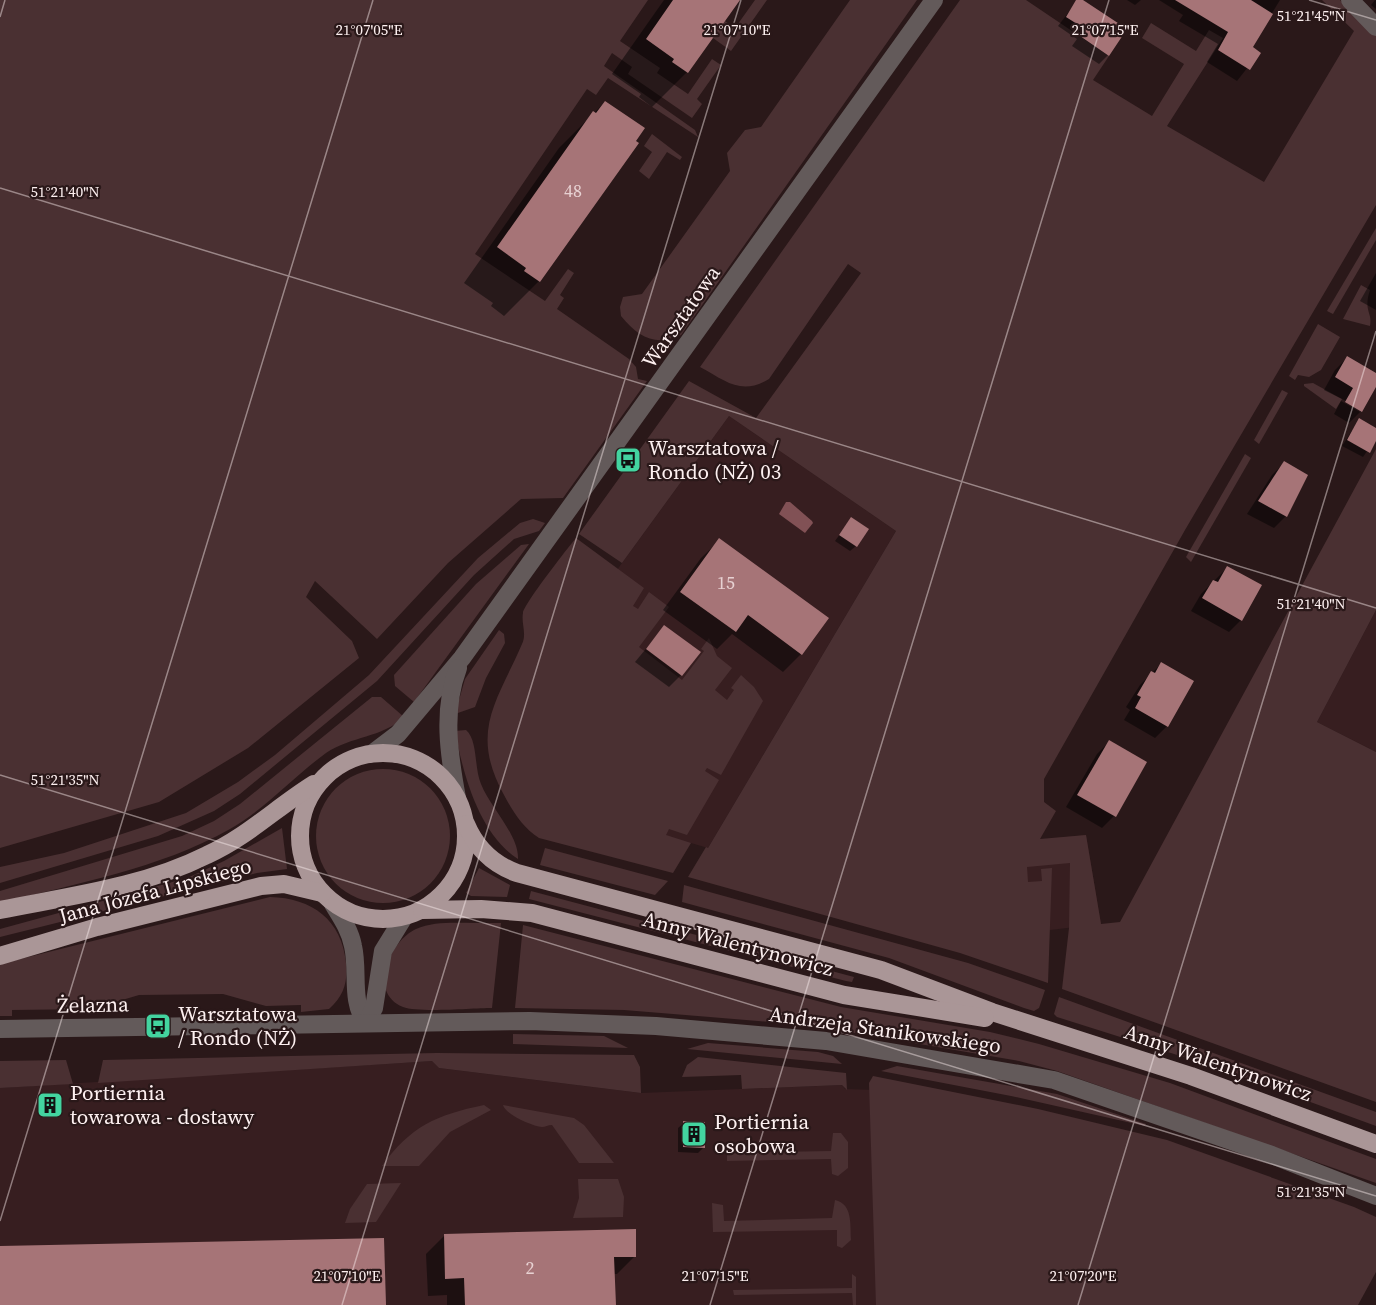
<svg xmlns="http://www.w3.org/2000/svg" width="1376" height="1305" font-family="'Source Serif 4',serif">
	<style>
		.built { fill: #371e20 }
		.green { fill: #4a3032 }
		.water { fill: #815155 }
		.shadow { fill: #0007 }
		.building { fill: #a67477 }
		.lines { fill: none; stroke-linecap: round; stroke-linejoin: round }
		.minor { stroke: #635a5a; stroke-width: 18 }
		.major { stroke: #aa9697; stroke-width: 18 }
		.ticks { fill: none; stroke: #fdf0f0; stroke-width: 1.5; stroke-opacity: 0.45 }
		.labels { text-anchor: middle; stroke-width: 4.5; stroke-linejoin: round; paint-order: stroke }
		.number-label { font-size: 18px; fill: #e7d1d2 }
		.street-label { font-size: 21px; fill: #fdf0f0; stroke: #2a1819 }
		.poi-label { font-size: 21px; fill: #fdf0f0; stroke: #2a1819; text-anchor: start }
		.ticks-label { font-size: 15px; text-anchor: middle; fill: #fdf0f0; stroke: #2a1819; stroke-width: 4.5; stroke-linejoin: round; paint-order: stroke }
	</style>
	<rect width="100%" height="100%" fill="#2a1819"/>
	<g class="built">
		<polygon points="729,416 896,531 708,848 691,843 639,859 534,684"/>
		<polygon points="1376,610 1376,752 1317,722"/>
		<polygon points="1086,835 1101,924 1008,935 1017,842"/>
		<polygon points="432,1061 439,1068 641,1093 842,1085 845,1089 875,1090 880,1305 0,1305 0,1088"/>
	</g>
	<g class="green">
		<polygon points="0,0 648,0 620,41 660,68 657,73 688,94 712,59 721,65 697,99 702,104 692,118 628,74 632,67 612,53 604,66 695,130 698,137 608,78 596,95 587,89 475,254 545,301 568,269 574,273 560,295 564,298 557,309 629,359 636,367 638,379 647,381 563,498 521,499 448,563 377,639 315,581 306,597 352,641 359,658 248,748 159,802 0,848"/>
		<polygon points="755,0 767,0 731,51 713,38 725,21 735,28"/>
		<path d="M850,0H917L681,335C656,347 638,337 621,316L620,307L623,297L642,294L730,171L727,153L745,130L761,127Z"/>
		<path d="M960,0H1026L1109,56L1093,80L1152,116L1184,64L1142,38L1151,23L1196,51L1209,30L1223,38L1167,126L1264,182L1354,31L1322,0H1340L1376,36V205L1185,530L1044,779V802L1056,811L1040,839L1086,835L1101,924L1120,922L1376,449V610L1317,722L1376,752V1102L1062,989L1069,928L1070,863L1027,867L1028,882L1042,881L1041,869L1052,868L1048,983L960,953L688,877L706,847L708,848L896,531L729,416L622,563L579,534L689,381L756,418L861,273L848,264L769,379C741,396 726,381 700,367Z"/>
		<polygon points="652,134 682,157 680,160 667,152 649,179 639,171 652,152 644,146"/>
		<polygon points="1376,228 1376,240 1333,314 1327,311"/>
		<path d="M1361,285L1370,290C1363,311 1373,313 1370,326L1343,319Z"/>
		<polygon points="1318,324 1340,337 1321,370 1309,377 1298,375 1295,380 1289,376"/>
		<polygon points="1313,383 1342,399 1336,409 1304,386 1304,384"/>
		<polygon points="1282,390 1288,393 1259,444 1254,440"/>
		<polygon points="1245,454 1251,458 1191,562 1186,557"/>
		<polygon points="533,519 545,523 539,531 514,539 474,575 377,681 240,794 214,811 158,836 0,883 0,867 64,853 186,813 238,782 275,755 369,675 478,558 520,523"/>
		<path d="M576,538L644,588L633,606L638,609L649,592L669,607L639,647L682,680L704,651L701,649L709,638L717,656L732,668L715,690L727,700L734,690L731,688L741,675L754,687L763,701L721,775L707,768L705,771L719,780L687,835L669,829L666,835L691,843L673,873L539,838C523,828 513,812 504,795C469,731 497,702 522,644C527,634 521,623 523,613C524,604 567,549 576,538Z"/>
		<polygon points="529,544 414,702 395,686 394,675 476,584 521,545"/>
		<polygon points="499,630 504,634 505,643 486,678 475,707 455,714 465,679"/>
		<path d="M372,697H381L404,717C382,738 351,736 326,753C293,777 265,809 230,829C159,869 77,883 0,903V891L182,836L214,821L240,804Z"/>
		<path d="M466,730C478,740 474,768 481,784C490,807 519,835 518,859C479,834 463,774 455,731Z"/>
		<circle cx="383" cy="836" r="67"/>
		<polygon points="282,828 287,869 257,873 0,937 0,929 187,878 224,861"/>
		<polygon points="545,848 668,881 655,895 540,865"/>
		<polygon points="479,868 510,885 507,897 471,896 466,893"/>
		<polygon points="684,885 968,963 1045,990 1039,1008 1034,1011 1024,1008 889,958 682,902"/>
		<polygon points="531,891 854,977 852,982 846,981 529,899"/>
		<path d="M270,897C312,898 342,920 346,963C348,981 344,996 329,1009L301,1012V1005L266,1006L223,994L139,995L92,1009L12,1010V1016H0V964Z"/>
		<path d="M476,923H501L492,1008C473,1008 419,1013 403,1007C367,992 390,941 416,929C434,921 457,923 476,923Z"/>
		<polygon points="523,925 841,1007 990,1032 1039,1044 1170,1083 1376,1159 1376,1183 1057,1071 1019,1061 808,1025 624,1010 515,1008"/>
		<polygon points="1059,997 1376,1112 1376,1126 1212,1066 1057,1017 1054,1014"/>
		<polygon points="513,1034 604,1036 628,1048 513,1044"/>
		<polygon points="708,1043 818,1052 833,1056 842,1064 687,1049"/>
		<polygon points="437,1053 634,1055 640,1067 641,1093 439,1068 432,1061 98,1083 103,1060"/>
		<polygon points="698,1057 846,1073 847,1090 842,1085 742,1089 741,1075 682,1077 687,1065"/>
		<polygon points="66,1060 73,1084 0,1088 0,1061"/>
		<polygon points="897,1066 1057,1094 1146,1124 1145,1126 1011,1096 881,1071"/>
		<polygon points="873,1076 1038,1109 1167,1140 1354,1207 1376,1217 1376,1272 1358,1305 876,1305 869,1083"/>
		<path d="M484,1105L491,1110L450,1132L419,1166H382C411,1126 436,1115 484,1105Z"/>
		<path d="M503,1105L574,1118L584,1125L614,1163H579L552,1125C548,1125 545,1127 542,1127C532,1126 505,1114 503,1105Z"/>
		<polygon points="833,1133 841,1133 848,1142 848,1168 838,1176 832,1174 831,1159 727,1161 727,1153 831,1151"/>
		<polygon points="578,1179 618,1179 624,1197 623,1217 573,1218 579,1198"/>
		<polygon points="401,1183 376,1222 345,1223 350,1209 367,1184"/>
		<path d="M835,1200C853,1204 850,1225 851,1240L842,1248L837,1246V1230L713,1232L712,1203L723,1205L724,1221L832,1218Z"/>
		<polygon points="852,1274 856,1277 856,1305 853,1305 852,1293 734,1295 733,1290 852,1288"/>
	</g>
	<polygon class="water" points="786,502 790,502 812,521 813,523 805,533 779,514"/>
	<g class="shadow">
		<polygon points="664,0 738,0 687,72 652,107 639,97 641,94 612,74"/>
		<polygon points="1078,0 1108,55 1099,64 1072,46 1077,39 1058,26"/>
		<polygon points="1127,0 1141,0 1135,5"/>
		<polygon points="1159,0 1280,0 1251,48 1259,53 1237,81 1207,62 1218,44 1179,21 1183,15"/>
		<polygon points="1375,0 1376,0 1376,9 1371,5"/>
		<polygon points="605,102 539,281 504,316 491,306 493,303 464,283 559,148"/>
		<polygon points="1376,273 1376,310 1360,301"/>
		<polygon points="1347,358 1376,375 1376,384 1361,411 1349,423 1334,414 1341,401 1360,412 1360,408 1324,390 1335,370"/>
		<polygon points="1359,420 1376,429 1376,438 1363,457 1342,446"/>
		<polygon points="1284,463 1306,476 1286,516 1274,528 1247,514 1272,475"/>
		<polygon points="851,519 856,546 850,551 835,541"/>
		<polygon points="720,540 801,654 783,672 732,634 717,649 663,610 701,558"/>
		<polygon points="1227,568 1241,620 1229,632 1191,611 1201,594"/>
		<polygon points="664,627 681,675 669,687 635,662"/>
		<polygon points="1161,664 1167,726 1155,738 1124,720 1130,710 1126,707 1140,685"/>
		<polygon points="1109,742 1145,763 1114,816 1102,828 1066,807 1097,754"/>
		<polygon points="684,1123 704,1147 698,1153 678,1152 678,1128"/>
		<polygon points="444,1236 635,1256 617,1274 613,1274 614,1305 447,1305 447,1295 428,1296 426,1254"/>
	</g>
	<g class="building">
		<polygon points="673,0 740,0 688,73 672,62 674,59 646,39"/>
		<polygon points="1076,0 1083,0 1127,29 1109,56 1080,36 1085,29 1066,17"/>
		<polygon points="1175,0 1251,0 1273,14 1253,47 1261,53 1250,70 1218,50 1228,32"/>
		<polygon points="605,101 645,128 636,141 639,143 540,282 524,271 526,268 497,247 593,111 596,113"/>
		<polygon points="1347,356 1376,373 1376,387 1362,412 1345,402 1353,388 1335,377"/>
		<polygon points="1359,418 1376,428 1376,441 1370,453 1347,440"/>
		<polygon points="1284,461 1308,475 1287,517 1258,501"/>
		<polygon points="851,517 869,529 857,547 839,535"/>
		<polygon points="719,538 829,618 802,655 748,615 736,632 680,592"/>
		<polygon points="1227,566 1262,585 1242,621 1202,598 1213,580 1218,582"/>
		<polygon points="664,625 701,652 682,676 646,649"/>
		<polygon points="1161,662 1194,681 1168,727 1135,708 1141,697 1137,695 1151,671 1155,673"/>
		<polygon points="1109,740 1147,762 1116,817 1077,795"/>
		<polygon points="683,1121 705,1122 705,1148 683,1147"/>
		<polygon points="636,1229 636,1257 614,1257 616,1305 465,1305 464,1278 445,1279 444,1234"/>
		<polygon points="384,1238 386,1305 0,1305 0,1246"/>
	</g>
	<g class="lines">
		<g class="minor">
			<polyline points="1350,0 1376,27"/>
			<polyline points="373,753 398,734 462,658 934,0"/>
			<path d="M457,798C449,755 442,710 458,668"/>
			<path d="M333,904C341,917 350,930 353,946C359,972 350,1000 366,1023"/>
			<polyline points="366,1023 374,1008 383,951 404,917"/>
			<polyline points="0,1029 530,1021 656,1026 826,1041 1054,1080 1272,1155 1376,1196"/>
		</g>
		<g class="major">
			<circle cx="383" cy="836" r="83"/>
			<path d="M466,824C476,848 492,864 517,873L881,970L992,1012L1191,1076L1376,1144"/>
			<path d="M0,910C70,896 143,887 207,855C247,837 277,807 314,784"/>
			<polyline points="422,910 481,909 532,913 844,995 985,1018"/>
			<polyline points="0,956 97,927 261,886 284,884 322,893"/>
		</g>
	</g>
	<path class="ticks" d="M1309,0L1376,20M0,17L5,0M0,188L1376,608M0,775L1376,1196M0,1221L373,0M342,1305L741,0M710,1305L1109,0M1078,1305L1376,331"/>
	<defs>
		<g id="bus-square" transform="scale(1.35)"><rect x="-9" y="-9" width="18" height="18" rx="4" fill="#43d4a0" stroke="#2a1819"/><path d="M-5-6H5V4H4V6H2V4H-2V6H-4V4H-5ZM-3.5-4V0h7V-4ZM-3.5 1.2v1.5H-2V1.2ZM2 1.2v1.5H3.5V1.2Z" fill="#111"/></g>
		<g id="building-square" transform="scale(1.35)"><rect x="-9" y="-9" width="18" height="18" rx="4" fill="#43d4a0" stroke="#2a1819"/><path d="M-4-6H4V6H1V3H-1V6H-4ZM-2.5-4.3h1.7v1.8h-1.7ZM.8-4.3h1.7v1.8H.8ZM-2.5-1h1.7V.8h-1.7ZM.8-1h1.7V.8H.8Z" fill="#111"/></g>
	</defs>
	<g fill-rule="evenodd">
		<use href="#bus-square" x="628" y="460"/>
		<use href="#bus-square" x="158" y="1026"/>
		<use href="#building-square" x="50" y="1105"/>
		<use href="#building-square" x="694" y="1134"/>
	</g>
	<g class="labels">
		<g class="number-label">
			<text x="573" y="197">48</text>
			<text x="726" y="589">15</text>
			<text x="530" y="1274">2</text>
		</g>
		<g class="street-label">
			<text transform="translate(681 317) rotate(-55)" y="7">Warsztatowa</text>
			<text transform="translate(155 891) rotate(-15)" y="7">Jana Józefa Lipskiego</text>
			<text transform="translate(738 944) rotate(15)" y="7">Anny Walentynowicz</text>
			<text transform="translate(93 1005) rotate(-1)" y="7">Żelazna</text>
			<text transform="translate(885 1030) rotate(8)" y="7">Andrzeja Stanikowskiego</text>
			<text transform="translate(1218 1063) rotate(19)" y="7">Anny Walentynowicz</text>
		</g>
		<g class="poi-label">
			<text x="648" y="455">Warsztatowa /<tspan x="648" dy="24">Rondo (NŻ) 03</tspan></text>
			<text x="178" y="1021">Warsztatowa<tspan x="178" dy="24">/ Rondo (NŻ)</tspan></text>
			<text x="70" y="1100">Portiernia<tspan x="70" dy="24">towarowa - dostawy</tspan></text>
			<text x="714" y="1129">Portiernia<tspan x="714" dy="24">osobowa</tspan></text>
		</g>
	</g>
	<g class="ticks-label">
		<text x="1311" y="21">51°21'45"N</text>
		<text x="369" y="35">21°07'05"E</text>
		<text x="737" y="35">21°07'10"E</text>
		<text x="1105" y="35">21°07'15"E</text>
		<text x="65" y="197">51°21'40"N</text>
		<text x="1311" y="609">51°21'40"N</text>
		<text x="65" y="785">51°21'35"N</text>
		<text x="1311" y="1197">51°21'35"N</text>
		<text x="347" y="1281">21°07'10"E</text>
		<text x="715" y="1281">21°07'15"E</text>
		<text x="1083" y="1281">21°07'20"E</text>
	</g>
</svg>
